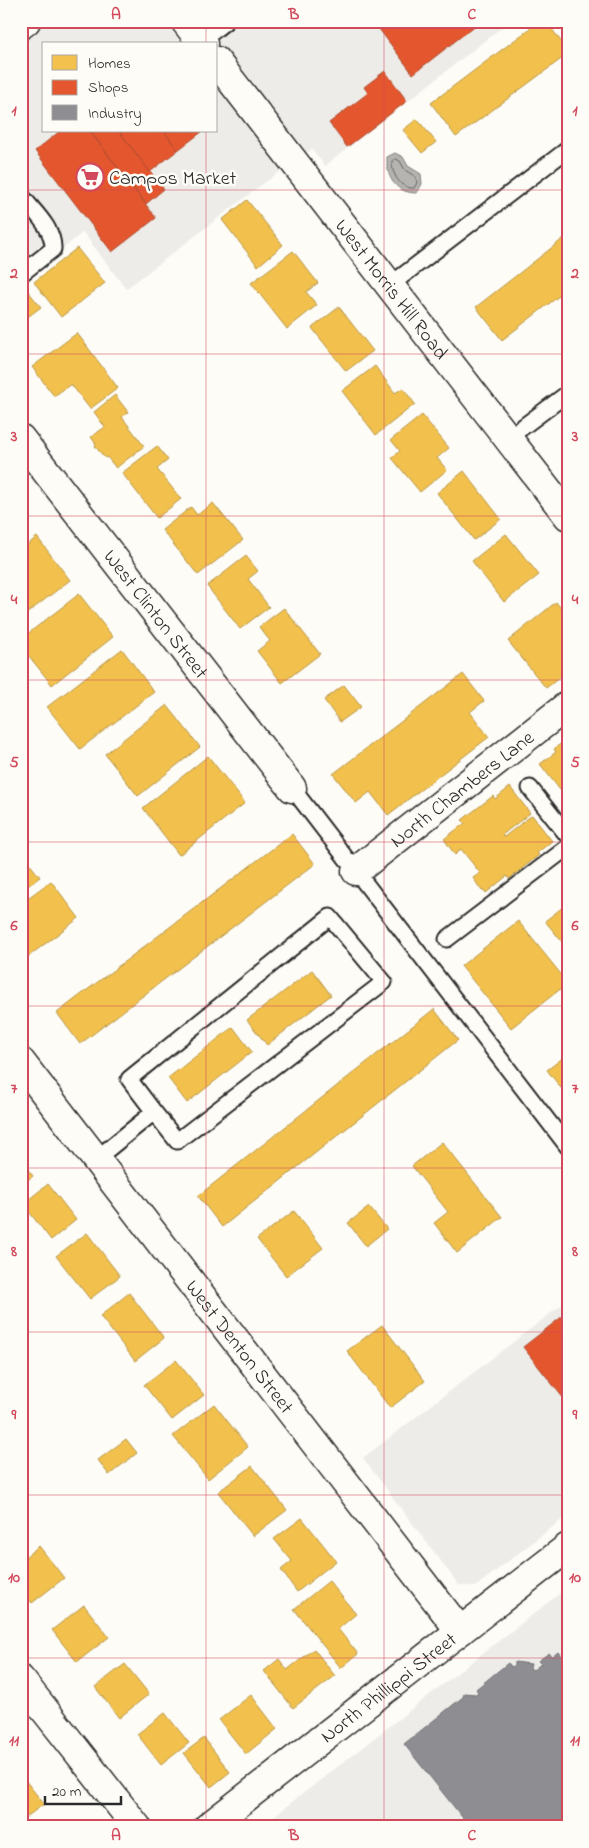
<svg xmlns="http://www.w3.org/2000/svg" width="589" height="1848" font-family="'Indie Flower',sans-serif">
	<style>
		.built { fill: #edece8; fill-rule: evenodd }
		.water { fill: #b5b4b1; stroke: #7e7d7b }
		.homes { fill: #f2c14e; stroke: #b69444 }
		.shops { fill: #e4572e; stroke: #ac4a2d }
		.industry { fill: #8d8d92; stroke: #707073 }
		.lines { fill: none; stroke-linecap: round; stroke-linejoin: round }
		.shore { stroke: #626261; stroke-width: 1 }
		.service-casing { stroke: #2b2b2b; stroke-width: 19 }
		.minor-casing { stroke: #2b2b2b; stroke-width: 31 }
		.tertiary-casing { stroke: #2b2b2b; stroke-width: 31 }
		.secondary-casing { stroke: #2b2b2b; stroke-width: 31 }
		.service { stroke: #fdfcf7; stroke-width: 15 }
		.minor { stroke: #fdfcf7; stroke-width: 28 }
		.tertiary { stroke: #fdfcf7; stroke-width: 28 }
		.secondary { stroke: #fdfcf7; stroke-width: 28 }
		.grid { fill: none; stroke: #d1495b; stroke-width: 1; stroke-opacity: 0.55 }
		.labels { text-anchor: middle; stroke-width: 5; stroke-linejoin: round; paint-order: stroke }
		.poi-label { font-size: 20px; fill: #2b2b2b; stroke: #fdfcf7; text-anchor: start }
		.street-label { font-size: 20px; fill: #2b2b2b; stroke: #fdfcf7 }
		.neatline { fill: none; stroke: #d1495b; stroke-width: 2 }
		.grid-label { font-size: 16px; text-anchor: middle; font-weight: bold; fill: #d1495b }
	</style>
	<rect width="100%" height="100%" fill="#fdfcf7"/>
	<filter id="ink" filterUnits="userSpaceOnUse"><feTurbulence type="fractalNoise" baseFrequency=".02" numOctaves="2"/><feDisplacementMap in="SourceGraphic" scale="10" xChannelSelector="R" yChannelSelector="G"/><feConvolveMatrix kernelMatrix="1 2 1 2 8 2 1 2 1" color-interpolation-filters="sRGB"/></filter>
	<g filter="url(#ink)">
		<g class="built">
			<path d="M21,21H510L325,166L312,149L268,180L126,289L83,232L21,283ZM44,44H216V131H44Z"/>
			<polygon points="568,1300 568,1515 475,1587 459,1585 363,1458"/>
			<polygon points="568,1587 568,1827 260,1827"/>
		</g>
		<path class="water" d="M395,153L403,157L408,166L421,174L422,184L417,193C395,193 386,177 387,157Z"/>
		<g class="homes">
			<polygon points="540,21 546,21 568,51 568,54 456,137 431,103"/>
			<polygon points="417,119 436,142 422,153 403,130"/>
			<polygon points="247,200 283,245 258,266 222,220"/>
			<polygon points="568,235 568,289 502,340 476,307"/>
			<polygon points="77,248 105,283 61,317 34,282"/>
			<polygon points="293,251 318,283 306,292 317,305 287,329 251,283"/>
			<polygon points="27,290 41,307 21,322 21,295"/>
			<polygon points="339,307 373,351 346,371 312,328"/>
			<polygon points="77,333 118,388 90,409 71,384 54,396 32,367"/>
			<polygon points="375,366 395,393 403,388 415,404 376,435 342,391"/>
			<polygon points="115,395 128,412 122,417 144,446 116,468 107,457 105,458 95,446 96,444 91,437 105,427 94,412"/>
			<polygon points="422,415 449,448 437,458 447,470 420,492 392,458 400,451 391,440"/>
			<polygon points="157,446 168,460 157,469 181,499 157,518 122,473"/>
			<polygon points="464,471 501,519 474,540 437,493"/>
			<polygon points="213,503 243,540 198,575 162,530 191,507 197,515"/>
			<polygon points="506,534 539,575 504,602 472,561"/>
			<polygon points="37,537 70,580 21,618 21,550"/>
			<polygon points="246,556 258,571 248,579 269,607 240,629 207,586"/>
			<polygon points="79,594 113,637 52,685 21,646 21,639"/>
			<polygon points="556,602 568,617 568,671 546,688 508,641"/>
			<polygon points="284,608 320,654 282,683 257,651 270,641 259,627"/>
			<polygon points="122,649 154,692 80,749 47,707"/>
			<polygon points="463,674 484,701 470,712 489,737 388,815 370,792 356,803 333,774"/>
			<polygon points="344,685 361,707 340,722 324,700"/>
			<polygon points="167,705 200,747 138,796 105,754"/>
			<polygon points="568,738 568,784 560,790 540,764 556,752 554,749"/>
			<polygon points="208,756 245,803 179,855 143,808"/>
			<polygon points="510,787 530,813 502,835 504,837 532,815 552,841 537,853 539,855 509,879 507,876 486,893 484,890 482,891 473,878 480,873 461,849 455,855 444,839 465,823 462,820 493,796 495,799"/>
			<polygon points="292,834 315,864 80,1044 57,1013"/>
			<polygon points="21,853 40,877 21,891"/>
			<polygon points="51,881 79,918 21,962 21,903"/>
			<polygon points="568,903 568,949 545,921"/>
			<polygon points="518,921 568,983 511,1028 461,966"/>
			<polygon points="312,970 331,995 267,1045 247,1020"/>
			<polygon points="434,1009 458,1040 222,1227 198,1196"/>
			<polygon points="233,1027 252,1052 187,1103 168,1078"/>
			<polygon points="568,1054 568,1097 547,1070"/>
			<polygon points="442,1142 502,1217 457,1253 434,1223 448,1212 412,1166"/>
			<polygon points="21,1161 33,1176 21,1185"/>
			<polygon points="48,1184 76,1220 51,1240 23,1204"/>
			<polygon points="369,1207 387,1229 366,1246 348,1223"/>
			<polygon points="294,1211 323,1248 286,1276 257,1239"/>
			<polygon points="87,1233 120,1276 90,1299 56,1256"/>
			<polygon points="129,1293 164,1338 135,1361 100,1316"/>
			<polygon points="382,1325 425,1381 390,1408 347,1351"/>
			<polygon points="176,1360 204,1395 172,1420 144,1385"/>
			<polygon points="214,1404 248,1447 208,1479 173,1436"/>
			<polygon points="126,1439 137,1453 109,1475 98,1460"/>
			<polygon points="252,1466 287,1510 253,1536 218,1492"/>
			<polygon points="302,1518 336,1561 297,1592 281,1570 292,1561 274,1539"/>
			<polygon points="39,1546 64,1578 32,1603 21,1590 21,1560"/>
			<polygon points="329,1581 356,1614 338,1629 358,1654 341,1668 294,1609"/>
			<polygon points="84,1605 109,1637 77,1662 52,1630"/>
			<polygon points="314,1649 335,1676 293,1708 264,1671 279,1659 287,1670"/>
			<polygon points="125,1664 149,1694 119,1718 95,1687"/>
			<polygon points="251,1695 277,1729 246,1754 219,1720"/>
			<polygon points="165,1713 189,1743 161,1765 137,1734"/>
			<polygon points="204,1738 230,1772 211,1787 184,1753"/>
			<polygon points="21,1775 44,1804 21,1821"/>
		</g>
		<g class="shops">
			<polygon points="373,21 481,21 413,74"/>
			<polygon points="385,71 407,101 347,147 329,123 368,93 364,87"/>
			<polygon points="60,131 90,131 156,218 112,252 35,151"/>
			<polygon points="90,131 119,131 164,189 146,204"/>
			<polygon points="119,131 164,131 178,150 150,172"/>
			<polygon points="164,131 203,131 178,150"/>
			<polygon points="568,1312 568,1404 523,1347"/>
		</g>
		<polygon class="industry" points="558,1652 568,1664 568,1827 470,1827 404,1744 463,1697 464,1693 476,1694 478,1692 476,1689 508,1663 512,1667 514,1666 515,1662 531,1664 530,1668 533,1670 541,1664 538,1661 549,1653 552,1657"/>
		<g class="lines">
			<path class="shore" d="M396,159L400,161L405,170L416,177L417,183L414,188C400,189 391,173 392,161Z"/>
			<g class="service-casing">
				<g id="service">
					<polyline points="201,41 226,21"/>
					<path d="M21,195C33,211 54,228 53,249L21,274"/>
					<polyline points="389,286 568,149"/>
					<polyline points="508,438 568,393"/>
					<polyline points="292,788 568,1147"/>
					<polyline points="530,788 568,836"/>
					<polyline points="447,939 568,847"/>
					<polyline points="96,1159 154,1112 177,1141 384,982 330,917 129,1079 154,1112"/>
				</g>
			</g>
			<g class="minor-casing">
				<g id="minor">
					<polyline points="185,21 203,44"/>
					<path id="s1" d="M216,61L568,516"/>
					<path id="s2" d="M21,439L292,788"/>
					<path id="s3" d="M356,871L568,705"/>
					<path id="s4" d="M21,1062L460,1631"/>
					<polyline points="21,1680 137,1827"/>
				</g>
			</g>
			<g class="tertiary-casing">
				<g id="tertiary">
					<path id="s5" d="M208,1827L568,1547"/>
				</g>
			</g>
			<g class="secondary-casing">
				<polyline id="secondary" points="21,25 26,21"/>
			</g>
			<use href="#service" class="service"/>
			<use href="#minor" class="minor"/>
			<use href="#tertiary" class="tertiary"/>
			<use href="#secondary" class="secondary"/>
		</g>
	</g>
	<path class="grid" d="M206,21V44M384,21V1827M206,131V1827M21,190H568M21,354H568M21,516H568M21,680H568M21,842H568M21,1006H568M21,1168H568M21,1332H568M21,1495H568M21,1658H568"/>
	<defs>
		<g id="supermarket-ring" transform="scale(1.4375)"><circle r="9.5" fill="#fdfcf7" stroke="#d1495b" stroke-width="1.5"/><path d="M-6-5.5h2.5l.6 2H6L4.5 2H-2.5L-4.4-4H-6ZM-1.5 3.2a1.3 1.3 0 1 0 .1 0ZM3 3.2a1.3 1.3 0 1 0 .1 0Z" fill="#d1495b"/></g>
	</defs>
	<g fill-rule="evenodd">
		<use href="#supermarket-ring" x="90" y="177"/>
	</g>
	<g class="labels">
		<g class="poi-label">
			<text x="109" y="184">Campos Market</text>
		</g>
		<g class="street-label">
			<text dy="7" stroke="none"><textPath href="#s1" startOffset="288">West Morris Hill Road</textPath></text>
			<text dy="7" stroke="none"><textPath href="#s2" startOffset="221">West Clinton Street</textPath></text>
			<text dy="7" stroke="none"><textPath href="#s3" startOffset="134">North Chambers Lane</textPath></text>
			<text dy="7" stroke="none"><textPath href="#s4" startOffset="359">West Denton Street</textPath></text>
			<text dy="7" stroke="none"><textPath href="#s5" startOffset="228">North Phillippi Street</textPath></text>
		</g>
	</g>
	<rect width="589" height="1848" fill="none" stroke="#fdfcf7" stroke-width="55"/>
	<rect x="42" y="42" width="175" height="90" fill="#fdfcf7" stroke="#a9a8a5"/>
	<rect x="52" y="55" width="25" height="15" fill="#f2c14e" stroke="#a9a8a5"/>
	<text x="88" y="68" font-size="15" fill="#2b2b2b">Homes</text>
	<rect x="52" y="80" width="25" height="15" fill="#e4572e" stroke="#a9a8a5"/>
	<text x="88" y="92" font-size="15" fill="#2b2b2b">Shops</text>
	<rect x="52" y="105" width="25" height="15" fill="#8d8d92" stroke="#a9a8a5"/>
	<text x="88" y="118" font-size="15" fill="#2b2b2b">Industry</text>
	<path d="M45 1796v8h76v-8" fill="none" stroke="#2b2b2b" stroke-width="2.5"/>
	<text x="52" y="1796" font-size="15" fill="#2b2b2b" stroke="#fdfcf7" stroke-width="4" paint-order="stroke">20 m</text>
	<rect x="28" y="28" width="534" height="1792" class="neatline"/>
	<g class="grid-label">
		<text x="116" y="19">A</text>
		<text x="294" y="19">B</text>
		<text x="472" y="19">C</text>
		<text x="14" y="115">1</text>
		<text x="575" y="115">1</text>
		<text x="14" y="278">2</text>
		<text x="575" y="278">2</text>
		<text x="14" y="441">3</text>
		<text x="575" y="441">3</text>
		<text x="14" y="604">4</text>
		<text x="575" y="604">4</text>
		<text x="14" y="767">5</text>
		<text x="575" y="767">5</text>
		<text x="14" y="930">6</text>
		<text x="575" y="930">6</text>
		<text x="14" y="1093">7</text>
		<text x="575" y="1093">7</text>
		<text x="14" y="1256">8</text>
		<text x="575" y="1256">8</text>
		<text x="14" y="1419">9</text>
		<text x="575" y="1419">9</text>
		<text x="14" y="1582">10</text>
		<text x="575" y="1582">10</text>
		<text x="14" y="1745">11</text>
		<text x="575" y="1745">11</text>
		<text x="116" y="1840">A</text>
		<text x="294" y="1840">B</text>
		<text x="472" y="1840">C</text>
	</g>
</svg>
